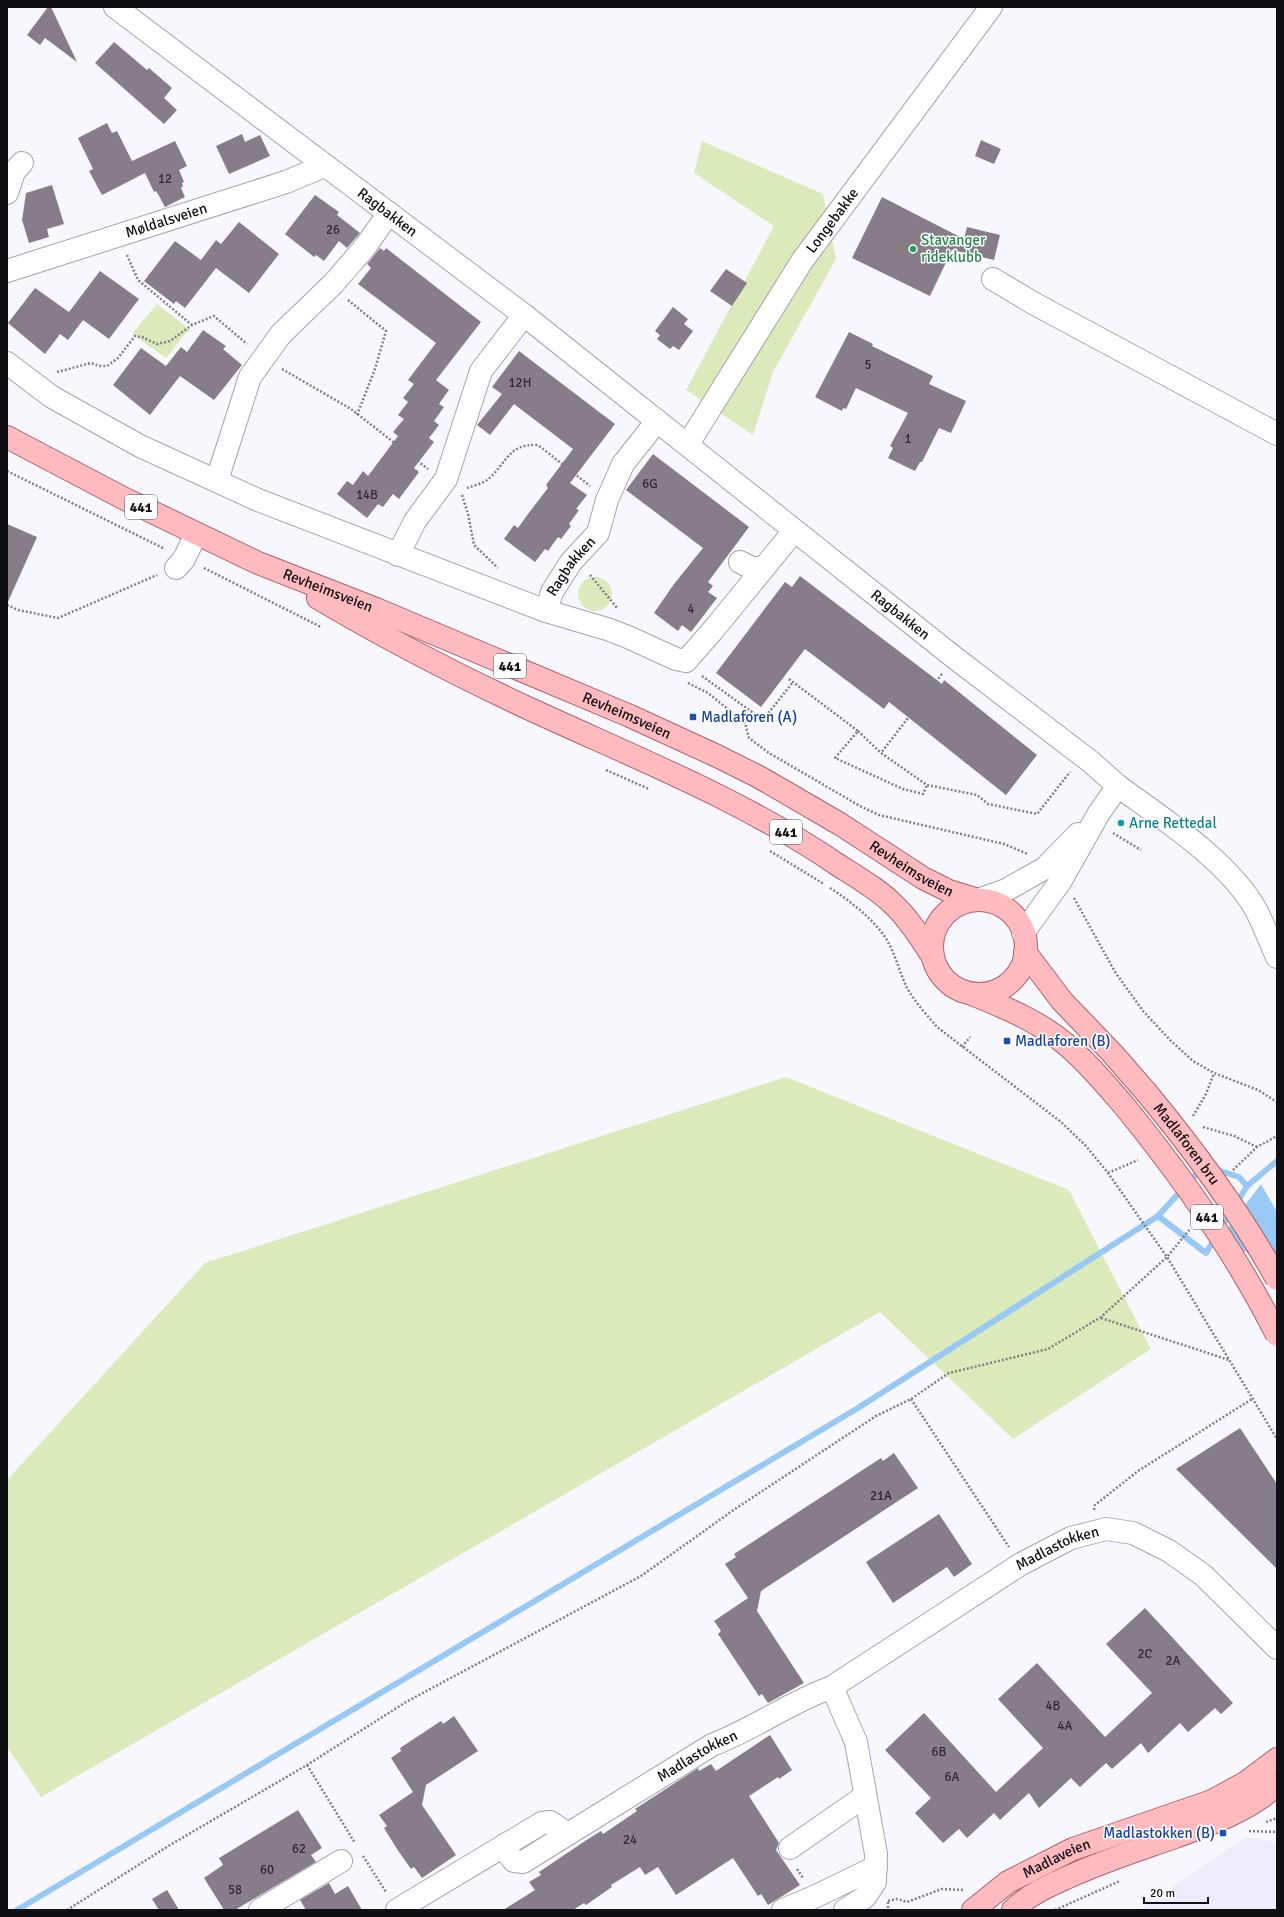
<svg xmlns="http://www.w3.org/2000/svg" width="1284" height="1917" font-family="Signika,sans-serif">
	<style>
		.built { fill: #efebfd }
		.green { fill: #daeabb }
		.water { fill: #98c9f4 }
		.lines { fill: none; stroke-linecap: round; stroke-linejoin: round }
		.stream { stroke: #98c9f4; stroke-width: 6 }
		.building { fill: #877d89 }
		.minor-casing { stroke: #a5a2b0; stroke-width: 24 }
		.major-casing { stroke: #a96267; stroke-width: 24 }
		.path { stroke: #817f85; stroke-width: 2.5; stroke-dasharray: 2 2; stroke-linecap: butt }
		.minor { stroke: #fff; stroke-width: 22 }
		.major { stroke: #fdbbbf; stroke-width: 22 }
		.major-bridge-casing { stroke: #a96267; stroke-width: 24; stroke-linecap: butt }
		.major-bridge { stroke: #fdbbbf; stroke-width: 22 }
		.leisure-dot { fill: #2e9e5b; stroke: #fff; stroke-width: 1.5 }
		.transit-dot { fill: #1a4fb4; stroke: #fff; stroke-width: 1.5 }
		.culture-dot { fill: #0f9aa8; stroke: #fff; stroke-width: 1.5 }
		.labels { text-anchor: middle; stroke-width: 3; stroke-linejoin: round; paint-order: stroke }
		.number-label { font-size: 13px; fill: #2e2a31 }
		.shield { fill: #fff; stroke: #58575a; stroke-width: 1 }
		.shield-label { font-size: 14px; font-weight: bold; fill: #100f14 }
		.street-label { font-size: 15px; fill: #100f14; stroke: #fff }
		.leisure-label { font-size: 15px; fill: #27864d; stroke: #fff; text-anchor: start }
		.transit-label { font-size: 15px; fill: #164399; stroke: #fff; text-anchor: start }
		.culture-label { font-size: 15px; fill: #0d838f; stroke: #fff; text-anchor: start }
	</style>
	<rect width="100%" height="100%" fill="#f9f7fe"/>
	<polygon class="built" points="1245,1837 1277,1842 1277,1910 1139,1910"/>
	<g class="green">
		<polygon points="702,141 823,194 836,259 773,372 753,435 686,390 774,226 694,173"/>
		<polygon points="157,304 190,330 185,334 166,358 132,334"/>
		<circle cx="595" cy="594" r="17"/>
		<polygon points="786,1077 1069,1190 1151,1349 1013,1439 880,1312 41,1797 7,1747 7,1480 205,1263"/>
	</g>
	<polygon class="water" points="1261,1184 1277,1212 1277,1253 1273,1267 1220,1238"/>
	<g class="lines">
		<g class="stream">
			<polyline points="1214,1169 1239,1177 1247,1186"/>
			<polyline points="1236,1204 1247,1186 1277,1161"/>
			<polyline points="1158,1216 1206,1253 1215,1238"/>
			<polyline points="1220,1230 1231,1212"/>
			<polyline points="17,1910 858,1408 1158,1216 1201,1169"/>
		</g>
	</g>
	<g class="building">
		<polygon points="48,7 51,7 77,62 45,38 40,45 27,35"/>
		<polygon points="114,42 147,70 149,68 172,88 164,98 177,110 164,124 95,63"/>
		<polygon points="107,123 112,133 117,131 132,161 175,141 187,166 179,170 184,182 182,183 183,186 181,188 185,197 165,207 158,194 156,191 154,192 145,173 102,195 89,171 93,169 78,138"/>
		<polygon points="242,134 245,142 260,135 270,156 229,174 216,146"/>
		<polygon points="981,140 1001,149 994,164 975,156"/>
		<polygon points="52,185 64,224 47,229 49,237 29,243 22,220 26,193"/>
		<polygon points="315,195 339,212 337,215 360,233 347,248 339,241 324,261 316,255 314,257 285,234"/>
		<polygon points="882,197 964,239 967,227 1000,235 994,260 952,250 930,296 852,258"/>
		<polygon points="239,222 279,254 249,293 216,268 185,308 176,301 174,304 144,281 175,241 201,260 216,240 221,244"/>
		<polygon points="380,248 384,251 386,248 481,322 436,380 449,390 439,404 444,407 434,421 439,425 429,438 434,442 414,468 419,472 399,499 393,494 383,507 378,504 367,518 337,494 347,481 353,485 363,471 368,476 398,436 393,432 404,419 398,415 408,402 403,398 414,384 408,380 436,343 358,284 371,268 367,264"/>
		<polygon points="726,269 747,283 732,306 710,291"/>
		<polygon points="100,271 139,299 109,339 83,320 68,340 60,334 45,354 8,323 35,288 69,312"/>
		<polygon points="673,307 688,319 684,324 693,331 679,350 673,346 670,349 657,339 660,335 655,331"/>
		<polygon points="203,330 226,346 223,349 242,365 214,400 180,376 150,415 113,385 141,348 166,366 181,347 187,352"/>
		<polygon points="849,332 873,344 872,346 933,376 929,384 966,401 951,433 939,428 922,462 920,462 915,471 888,458 893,448 890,446 908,413 856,388 846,409 843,408 842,411 815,397"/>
		<polygon points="519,351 615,424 570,483 587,495 576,509 579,510 569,524 571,526 561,539 558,537 548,551 545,549 535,562 504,539 514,525 518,528 528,514 548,488 546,485 573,449 514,404 490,435 477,425 502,394 492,387"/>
		<polygon points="653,454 749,527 708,582 713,586 708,592 717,598 691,632 682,625 678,631 654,613 674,584 703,548 626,490"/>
		<polygon points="7,524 37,537 7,604"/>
		<polygon points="800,576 942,684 944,680 1037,755 1006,795 889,702 884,709 805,649 761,707 716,673 785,582 792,587"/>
		<polygon points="1240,1428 1277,1484 1277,1569 1176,1469"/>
		<polygon points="894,1453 918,1488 761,1591 757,1611 804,1683 768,1703 762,1694 759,1696 718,1634 721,1631 714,1621 748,1598 725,1564 736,1557 734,1554 881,1458 883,1461"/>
		<polygon points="939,1514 972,1564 954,1577 947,1567 893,1603 866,1562"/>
		<polygon points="1145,1608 1233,1703 1221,1714 1215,1708 1188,1732 1180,1723 1148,1753 1141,1743 1112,1769 1106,1763 1080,1787 1071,1778 1039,1808 1029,1793 1000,1820 994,1813 967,1838 959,1829 943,1843 915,1813 931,1798 885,1750 924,1713 996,1792 1043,1748 998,1699 1037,1663 1105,1737 1152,1693 1106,1644"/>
		<polygon points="454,1716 478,1751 426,1785 422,1805 456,1855 422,1878 414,1867 411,1869 397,1849 384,1828 387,1826 379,1815 413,1792 391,1758 401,1751 400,1748 441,1721 443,1724"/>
		<polygon points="770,1735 792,1770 779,1779 778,1777 749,1796 779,1843 776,1850 800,1885 768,1905 761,1894 758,1896 733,1858 676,1895 658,1867 645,1875 640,1867 611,1885 612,1887 586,1905 584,1903 573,1910 503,1910 535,1890 529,1882 541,1875 539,1872 585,1841 601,1831 603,1834 637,1811 635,1809 698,1768 699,1771 711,1764 716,1771"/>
		<polygon points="298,1810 322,1848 311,1855 316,1862 235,1910 224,1910 204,1878 223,1865 219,1858"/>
		<polygon points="329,1883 335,1894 348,1886 362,1910 306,1910 300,1900"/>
		<polygon points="167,1890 179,1910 159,1910 152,1899"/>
	</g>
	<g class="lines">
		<g class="minor-casing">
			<g id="minor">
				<path id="s1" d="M115,7L524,315L955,658L1091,762L1118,786L1099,813L1060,882L1023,933"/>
				<polyline points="7,193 14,172 22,163"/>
				<path id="s2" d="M7,271L286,182L324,166"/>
				<polyline points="993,279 1033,303 1277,434"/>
				<polyline points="7,363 52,397 140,446 258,500 546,611 607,629 628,637 676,659 686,661 714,629 794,531"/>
				<path id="s3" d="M688,444L802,261L991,7"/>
				<polyline points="217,480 250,377 281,334 333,284 365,247 389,213"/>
				<polyline points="398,555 415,521 446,479 481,371 524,315"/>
				<polyline points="740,562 752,568 763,568"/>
				<polyline points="176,568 184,559 196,534"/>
				<path id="s4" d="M546,611L552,592L571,562L598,533L607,500L623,464L657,421"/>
				<path d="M1118,786C1163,819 1229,861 1256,910C1264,925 1270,942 1277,957"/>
				<polyline points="978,900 1006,890 1045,868 1078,834"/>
				<polyline points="832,1687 856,1742 876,1854 875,1882 865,1897 845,1910"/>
				<polyline points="506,1844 509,1855 514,1861 523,1862 568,1834"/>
				<polyline points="790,1848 865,1796"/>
				<polyline points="260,1910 341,1861"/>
				<path id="s5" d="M397,1910L542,1823L550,1822L568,1834L712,1745C754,1729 790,1702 832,1687L1021,1564L1071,1538L1106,1529L1133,1533L1169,1551L1203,1575L1277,1648"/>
				<polyline points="783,1910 814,1897 876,1867"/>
			</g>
		</g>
		<g class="major-casing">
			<g id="major">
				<path id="s6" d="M7,437L123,498L258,563L376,609L630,716L717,756L759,777L840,824L923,878L949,891L978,900"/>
				<path d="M318,598C387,639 459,676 532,710C636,758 743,800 838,865C857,877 878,889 894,905C910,920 921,939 933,957"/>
				<circle cx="979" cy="947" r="47"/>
				<polyline points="1025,952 1062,1001 1112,1053 1146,1092"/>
				<path d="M972,994C1006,1008 1041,1022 1069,1047C1090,1065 1108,1087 1126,1108"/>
				<path id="s7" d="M973,1910L1008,1882L1073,1849L1212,1801L1245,1783L1277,1759"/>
				<path d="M1013,1910C1027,1896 1046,1887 1064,1879C1100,1862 1138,1850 1175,1837C1211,1824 1248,1811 1277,1785"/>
			</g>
		</g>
		<g class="path">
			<polyline points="127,255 138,280 192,325"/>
			<polyline points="348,300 386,331 375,369 357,415"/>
			<polyline points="282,369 351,409 428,469"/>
			<polyline points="57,372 91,363 99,366 107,366 118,358 135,336 142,337 157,344 170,341 192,325 214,316 247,344"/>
			<polyline points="7,471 165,549"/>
			<path d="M467,488C473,486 481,484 487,480C506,465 508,443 538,445L590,486"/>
			<polyline points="462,495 468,514 474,545 498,568"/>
			<polyline points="204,568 321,627"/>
			<polyline points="590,575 618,609"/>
			<polyline points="7,605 18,610 58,618 157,575"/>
			<polyline points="942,674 881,753 927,785 977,795 988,804 1037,814 1070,772"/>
			<polyline points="702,676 763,720 793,682"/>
			<polyline points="789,679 858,731 835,758 903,789 923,794 927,785"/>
			<polyline points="688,683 708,693 745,723 749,738 769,753 860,806 879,815 1004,844 1028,854"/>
			<polyline points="858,731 881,753"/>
			<polyline points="606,770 649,789"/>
			<polyline points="1113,833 1141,850"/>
			<polyline points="770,851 824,884"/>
			<path d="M830,888C850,901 871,917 885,937C895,952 899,971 907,988C915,1002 927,1015 937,1027L1061,1122L1086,1146L1108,1173L1167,1257L1277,1439"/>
			<polyline points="1074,898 1115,972 1143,1011 1171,1041 1193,1061 1214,1073 1258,1090 1277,1102"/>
			<polyline points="962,1047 970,1037"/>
			<polyline points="1193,1116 1206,1094 1214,1073"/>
			<polyline points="1203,1127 1234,1136 1257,1147"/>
			<polyline points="1233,1170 1257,1147 1277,1136"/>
			<polyline points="1108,1173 1138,1160"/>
			<polyline points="1101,1318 1229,1360"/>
			<polyline points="911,1399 1009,1547"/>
			<polyline points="1094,1510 1095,1505 1138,1471 1252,1399"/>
			<polyline points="307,1765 355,1843"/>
			<polyline points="1266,1822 1277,1818"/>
			<polyline points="1249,1831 1277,1832"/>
			<polyline points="363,1856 386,1892"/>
			<polyline points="797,1869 803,1878"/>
			<polyline points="888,1901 897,1899 907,1902 942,1889 964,1890"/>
			<polyline points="888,1902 888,1910"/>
			<polyline points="67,1910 170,1845 307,1765 406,1702 641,1576 735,1509 876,1416 911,1399 949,1373 1048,1349 1101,1317 1167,1257 1190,1229"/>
			<polyline points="1055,1910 1120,1881"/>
		</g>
		<use href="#minor" class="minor"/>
		<use href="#major" class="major"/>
		<g class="major-bridge-casing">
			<g id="major-bridge">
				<path id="s8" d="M1146,1092C1194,1150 1240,1212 1277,1279"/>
				<path d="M1126,1108C1183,1178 1236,1253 1277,1335"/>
			</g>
		</g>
		<use href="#major-bridge" class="major-bridge"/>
	</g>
	<circle class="leisure-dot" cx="913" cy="249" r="4"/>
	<g class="transit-dot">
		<rect x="689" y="713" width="8" height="8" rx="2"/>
		<rect x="1003" y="1037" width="8" height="8" rx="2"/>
		<rect x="1219" y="1829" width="8" height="8" rx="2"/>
	</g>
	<circle class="culture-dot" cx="1121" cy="823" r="4"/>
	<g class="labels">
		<g class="number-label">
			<text x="165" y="183">12</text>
			<text x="333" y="234">26</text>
			<text x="868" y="369">5</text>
			<text x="520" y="387">12H</text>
			<text x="908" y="443">1</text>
			<text x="650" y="488">6G</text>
			<text x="367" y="499">14B</text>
			<text x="691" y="613">4</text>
			<text x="881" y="1500">21A</text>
			<text x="1145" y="1658">2C</text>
			<text x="1173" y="1665">2A</text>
			<text x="1053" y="1710">4B</text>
			<text x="1065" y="1730">4A</text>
			<text x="939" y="1756">6B</text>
			<text x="952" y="1781">6A</text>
			<text x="630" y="1844">24</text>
			<text x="299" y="1853">62</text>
			<text x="267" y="1874">60</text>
			<text x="235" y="1894">58</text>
		</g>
		<g class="shield">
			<rect x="125" y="495" width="32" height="24" rx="3"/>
			<rect x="494" y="654" width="32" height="24" rx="3"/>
			<rect x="770" y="820" width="32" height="24" rx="3"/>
			<rect x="1191" y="1205" width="32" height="24" rx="3"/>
		</g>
		<g class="shield-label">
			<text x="141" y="512">441</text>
			<text x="510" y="671">441</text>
			<text x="786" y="837">441</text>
			<text x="1207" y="1222">441</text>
		</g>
		<g class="street-label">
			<text dy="5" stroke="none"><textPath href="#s1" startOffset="341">Ragbakken</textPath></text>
			<text dy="5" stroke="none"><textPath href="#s2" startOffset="167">Møldalsveien</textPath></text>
			<text dy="5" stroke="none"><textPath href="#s3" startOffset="266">Longebakke</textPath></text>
			<text dy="5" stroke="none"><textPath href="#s4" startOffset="52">Ragbakken</textPath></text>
			<text dy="5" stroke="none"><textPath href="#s6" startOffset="356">Revheimsveien</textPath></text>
			<text dy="5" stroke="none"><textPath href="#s1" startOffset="993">Ragbakken</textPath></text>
			<text dy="5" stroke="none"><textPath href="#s6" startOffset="680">Revheimsveien</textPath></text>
			<text dy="5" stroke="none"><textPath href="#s6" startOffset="1004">Revheimsveien</textPath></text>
			<text dy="5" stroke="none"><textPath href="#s8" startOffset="66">Madlaforen bru</textPath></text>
			<text dy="5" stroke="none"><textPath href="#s5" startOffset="767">Madlastokken</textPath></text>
			<text dy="5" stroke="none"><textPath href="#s5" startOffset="350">Madlastokken</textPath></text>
			<text dy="5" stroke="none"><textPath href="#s7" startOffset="99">Madlaveien</textPath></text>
		</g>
		<g class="leisure-label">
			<text x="921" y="245">Stavanger<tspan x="921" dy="17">rideklubb</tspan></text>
		</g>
		<g class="transit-label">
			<text x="701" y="722">Madlaforen (A)</text>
			<text x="1015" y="1046">Madlaforen (B)</text>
			<text x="1215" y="1838" text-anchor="end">Madlastokken (B)</text>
		</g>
		<g class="culture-label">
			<text x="1129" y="828">Arne Rettedal</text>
		</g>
	</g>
	<rect width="1284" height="1917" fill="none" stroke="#100f14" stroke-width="16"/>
	<path d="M1144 1897v6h64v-6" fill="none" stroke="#100f14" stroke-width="2"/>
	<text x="1150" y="1897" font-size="12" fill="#100f14" stroke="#ffffff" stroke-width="3" paint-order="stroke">20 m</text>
</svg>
